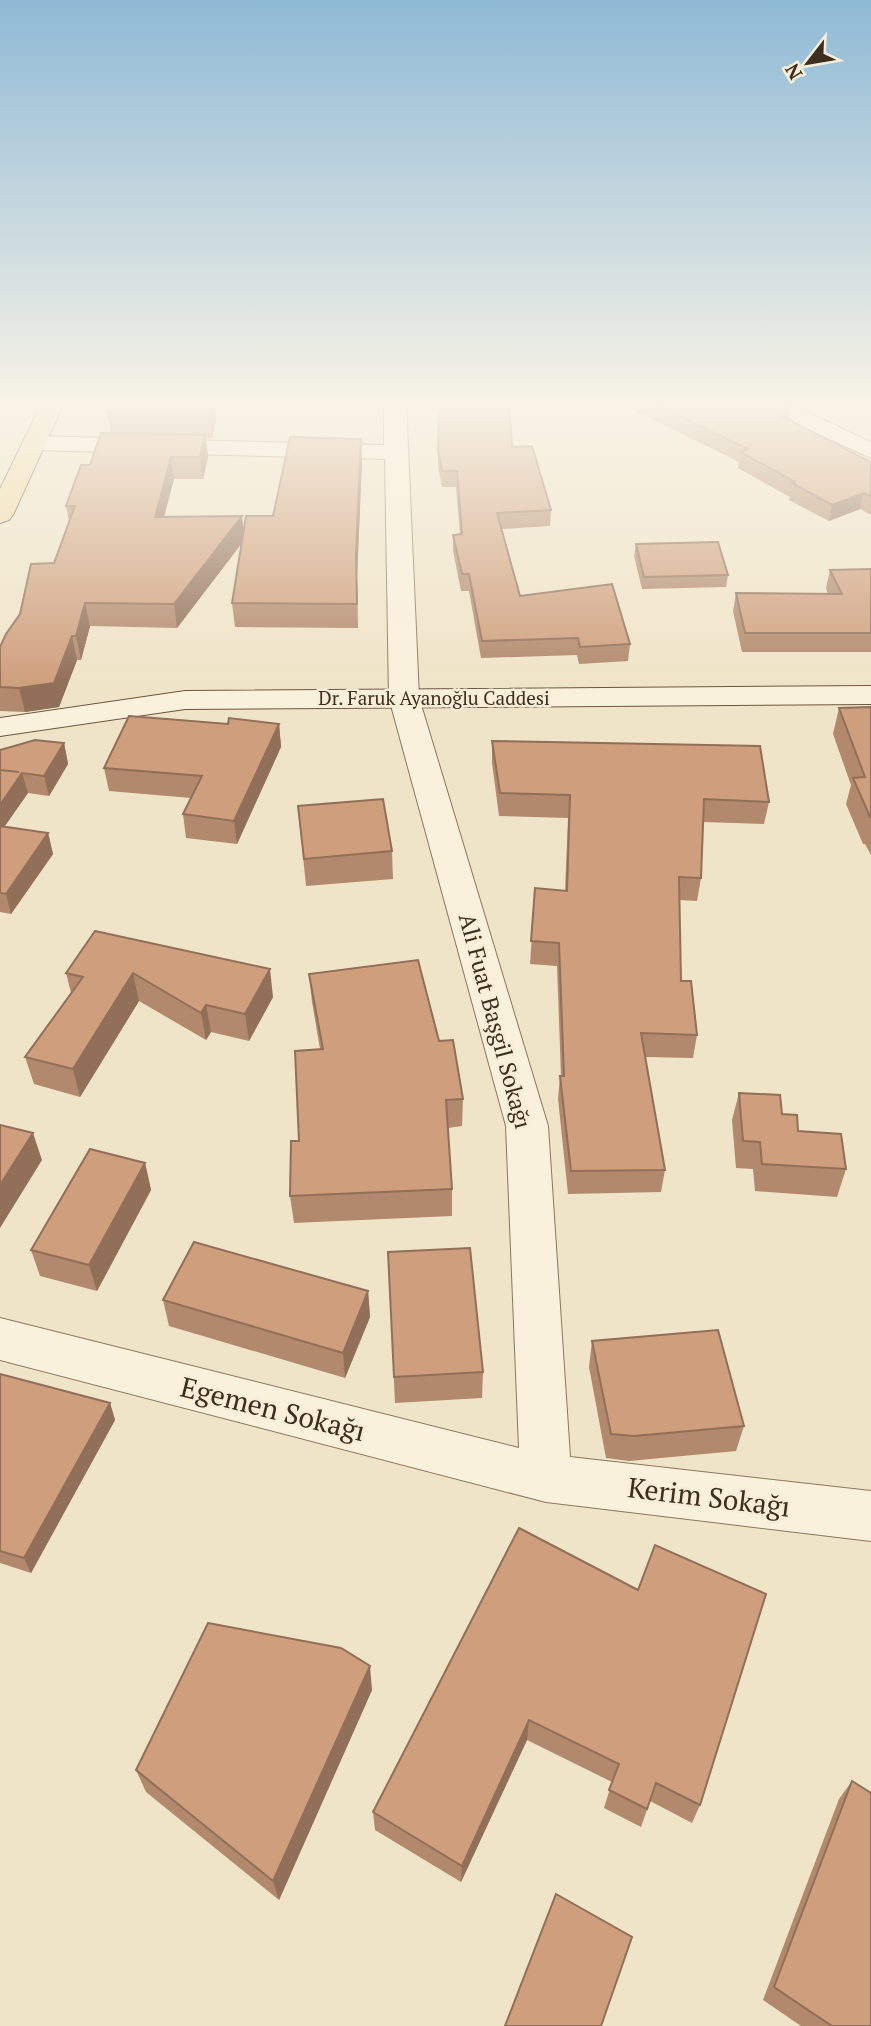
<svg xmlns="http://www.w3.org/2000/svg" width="871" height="2026" font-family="'PT Serif',serif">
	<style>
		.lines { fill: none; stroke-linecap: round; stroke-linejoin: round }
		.street-casing { stroke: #8d765c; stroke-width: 2 }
		.secondary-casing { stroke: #6f573f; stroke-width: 2 }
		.primary-casing { stroke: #5b4430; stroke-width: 2 }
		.street { fill: #faf1dc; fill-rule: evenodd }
		.secondary { fill: #faf1dc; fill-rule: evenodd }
		.primary { fill: #f3d9a0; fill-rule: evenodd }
		.wall { fill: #b2896c }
		.shaded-wall { fill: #916f58 }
		.building { fill: #cf9f7d; stroke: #916f58; stroke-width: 2 }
		.labels { text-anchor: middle; stroke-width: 5; stroke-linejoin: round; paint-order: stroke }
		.far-street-label { font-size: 19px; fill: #3d2e20; stroke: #f7eed8 }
		.street-label { font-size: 23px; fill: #3d2e20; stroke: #f7eed8 }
		.near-street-label { font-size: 28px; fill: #3d2e20; stroke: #f7eed8 }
	</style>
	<rect width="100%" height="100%" fill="#f0e4c8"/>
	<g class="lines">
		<g class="street-casing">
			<g id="street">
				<polygon points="384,401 406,401 419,698 548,1126 570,1457 871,1491 871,1541 546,1502 0,1360 0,1318 519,1448 506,1126 389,698 385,459 34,450 26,448 22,443 26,438 34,436 384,445"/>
				<polygon points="754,401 784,401 871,442 871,458 757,406"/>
			</g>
		</g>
		<g class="secondary-casing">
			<polygon id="secondary" points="871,686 871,704 185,709 0,736 0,718 185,691"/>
		</g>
		<g class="primary-casing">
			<polygon id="primary" points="43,401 65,401 13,515 9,520 0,523 0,489"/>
		</g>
		<use href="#street" class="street"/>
		<use href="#secondary" class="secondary"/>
		<use href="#primary" class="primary"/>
	</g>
	<g class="wall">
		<polygon points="214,401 216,420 212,438 206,438 208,457 203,479 174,479 164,517 244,529 273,516 362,461 357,577 358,628 235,627 232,603 242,543 177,628 90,626 81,660 77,660 59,707 25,712 0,711 0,647 54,563 69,521 66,506 90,465 111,433 107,412"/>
		<polygon points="623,401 777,401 791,407 788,420 871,462 871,515 860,509 829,521 789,500 790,497 738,468 739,462 623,405"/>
		<polygon points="790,401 819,401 808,409"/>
		<polygon points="439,402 512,447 551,510 550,526 502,529 520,596 630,644 628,661 579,664 577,655 481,658 469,591 461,591 453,551 453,535 460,534 456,487 442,487 438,467"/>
		<polygon points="636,544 728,575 726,587 642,589 634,556"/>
		<polygon points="871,569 871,652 742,652 733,611 736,593 828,594 826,588 830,570"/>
		<polygon points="871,707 871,855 865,844 863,844 846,804 851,785 833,734 839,708"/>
		<polygon points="228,724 279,724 281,747 237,844 186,838 183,814 191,798 109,791 104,768"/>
		<polygon points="492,741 769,802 764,824 703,822 701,878 697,901 679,900 681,981 697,1035 693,1058 645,1057 665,1170 661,1192 568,1194 558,1099 560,1076 561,1076 557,966 530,964 535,888 565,891 568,818 499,816 492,763"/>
		<polygon points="64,743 68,764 49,796 28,793 4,827 48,833 53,854 11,914 0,912 0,750"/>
		<polygon points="298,806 392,851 393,879 306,886"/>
		<polygon points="95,931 273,997 249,1041 211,1032 206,1040 139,1001 80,1097 34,1084 25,1057 71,993 66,973"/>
		<polygon points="309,974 439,1041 463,1099 462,1126 448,1128 452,1189 452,1216 294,1223 290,1196 299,1141 320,1049 312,1002"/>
		<polygon points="739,1093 782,1114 798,1131 846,1169 837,1197 755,1191 753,1169 736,1168 732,1120"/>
		<polygon points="145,1163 151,1190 97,1291 40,1276 31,1250"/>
		<polygon points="388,1252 483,1372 482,1398 395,1403"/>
		<polygon points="368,1291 370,1317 345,1378 169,1326 163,1300"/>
		<polygon points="592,1341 744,1426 736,1451 629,1461 606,1458 589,1367"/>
		<polygon points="0,1374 110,1403 115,1420 31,1573 0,1563"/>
		<polygon points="519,1528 700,1805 692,1823 650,1801 641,1827 604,1808 612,1782 527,1740 461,1882 375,1830 373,1812"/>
		<polygon points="372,1690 279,1900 146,1792 136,1770"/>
		<polygon points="852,1781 871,2026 801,2026 763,2000 839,1799"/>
	</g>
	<g class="shaded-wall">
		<polygon points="213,401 214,401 216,420 212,438 209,414"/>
		<polygon points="809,401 819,401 808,409"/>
		<polygon points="791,407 788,423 779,415"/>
		<polygon points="205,435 208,457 203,479 200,457"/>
		<polygon points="361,439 362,461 357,577 358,628 356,554"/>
		<polygon points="171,457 174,479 158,539 155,517"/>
		<polygon points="864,493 860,509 829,521 832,505"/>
		<polygon points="242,516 245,539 177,628 174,604"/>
		<polygon points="85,603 90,626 81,660 76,636"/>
		<polygon points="72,636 77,660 59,707 25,712 19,688"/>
		<polygon points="279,724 281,747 237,844 234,821"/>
		<polygon points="64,743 68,764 49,796 44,776"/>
		<polygon points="22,773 28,793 0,833 0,805"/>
		<polygon points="48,833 53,854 11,914 6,894"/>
		<polygon points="270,969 273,997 249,1041 245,1014"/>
		<polygon points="133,973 139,1001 80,1097 73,1069"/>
		<polygon points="206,1005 211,1032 206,1040 201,1013"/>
		<polygon points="33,1133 42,1160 0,1228 0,1185"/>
		<polygon points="145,1163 151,1190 97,1291 89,1265"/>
		<polygon points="368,1291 370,1317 345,1378 343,1353"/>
		<polygon points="110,1403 115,1420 31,1573 24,1558"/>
		<polygon points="370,1666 372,1690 279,1900 273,1881"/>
		<polygon points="529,1720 527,1740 461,1882 462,1866"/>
	</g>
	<g class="building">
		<polygon points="111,401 213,401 209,414 107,412"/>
		<polygon points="648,401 777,401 791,407 779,415 871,462 871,497 864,493 832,505 792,483 795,482 741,452 748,449"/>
		<polygon points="439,402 509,402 512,447 532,446 551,510 497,513 520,596 612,584 630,644 580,647 578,638 482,641 469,574 462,574 453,535 462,534 457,471 442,471 438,451"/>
		<polygon points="101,433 205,435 200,457 171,457 155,517 242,516 174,604 85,603 76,636 72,636 54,683 19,688 0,687 0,647 6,634 20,614 31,564 54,563 75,506 66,506 81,465 90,465"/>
		<polygon points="290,437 361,439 356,554 357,604 232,603 246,516 273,516"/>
		<polygon points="718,542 728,575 644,577 636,544"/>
		<polygon points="871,569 871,633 745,633 736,593 842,594 830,570"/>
		<polygon points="871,707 871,817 870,817 853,778 865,777 839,708"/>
		<polygon points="129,716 228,724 229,718 279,724 234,821 183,814 202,776 104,768"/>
		<polygon points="35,740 64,743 44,776 22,773 0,805 0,770 19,772 0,770 0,750"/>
		<polygon points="492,741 760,746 769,802 704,799 701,878 679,877 681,981 691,981 697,1035 641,1033 665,1170 571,1171 560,1076 564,1076 559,943 531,941 535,888 567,891 570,795 500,793"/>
		<polygon points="383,799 392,851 304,859 298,806"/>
		<polygon points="0,826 48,833 6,894 0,893"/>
		<polygon points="95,931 270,969 245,1014 206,1005 201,1013 133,973 73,1069 25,1057 83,977 66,973"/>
		<polygon points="418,960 439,1041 453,1040 463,1099 446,1100 452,1189 290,1196 291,1141 299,1141 295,1051 323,1049 309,974"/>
		<polygon points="739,1093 780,1095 782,1114 797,1115 798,1131 841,1134 846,1169 762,1164 760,1142 743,1141"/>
		<polygon points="0,1125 33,1133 0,1185"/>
		<polygon points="90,1149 145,1163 89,1265 31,1250"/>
		<polygon points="194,1242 368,1291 343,1353 163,1300"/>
		<polygon points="470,1248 483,1372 394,1377 388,1252"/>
		<polygon points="718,1330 744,1426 634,1436 611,1434 592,1341"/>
		<polygon points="0,1374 110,1403 24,1558 0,1551"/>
		<polygon points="519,1528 638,1590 655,1545 766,1594 700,1805 656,1783 647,1809 609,1790 619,1764 529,1720 462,1866 373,1812"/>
		<polygon points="208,1623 341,1648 370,1666 273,1881 136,1770"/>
		<polygon points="852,1781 871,1793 871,2026 832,2026 774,1987"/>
		<polygon points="556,1894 632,1937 601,2026 505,2026"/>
	</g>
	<linearGradient id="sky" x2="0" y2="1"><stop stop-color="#8fbad6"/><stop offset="0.59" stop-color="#f8f3e6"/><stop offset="1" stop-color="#f8f3e6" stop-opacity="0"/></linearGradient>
	<rect width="871" height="685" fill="url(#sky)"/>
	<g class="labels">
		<g class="far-street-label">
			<text x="434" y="705">Dr. Faruk Ayanoğlu Caddesi</text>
		</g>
		<g class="street-label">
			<text transform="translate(495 1021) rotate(75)" y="8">Ali Fuat Başgil Sokağı</text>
		</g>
		<g class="near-street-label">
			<text transform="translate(273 1409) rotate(14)" y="10">Egemen Sokağı</text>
			<text transform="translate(709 1497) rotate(7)" y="10">Kerim Sokağı</text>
		</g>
	</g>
	<g transform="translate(808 63) rotate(239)" stroke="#f7eed8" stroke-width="5" paint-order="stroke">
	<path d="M0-5L12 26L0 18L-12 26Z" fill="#3d2e20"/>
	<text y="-10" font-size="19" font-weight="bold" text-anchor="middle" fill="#3d2e20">N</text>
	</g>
</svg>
